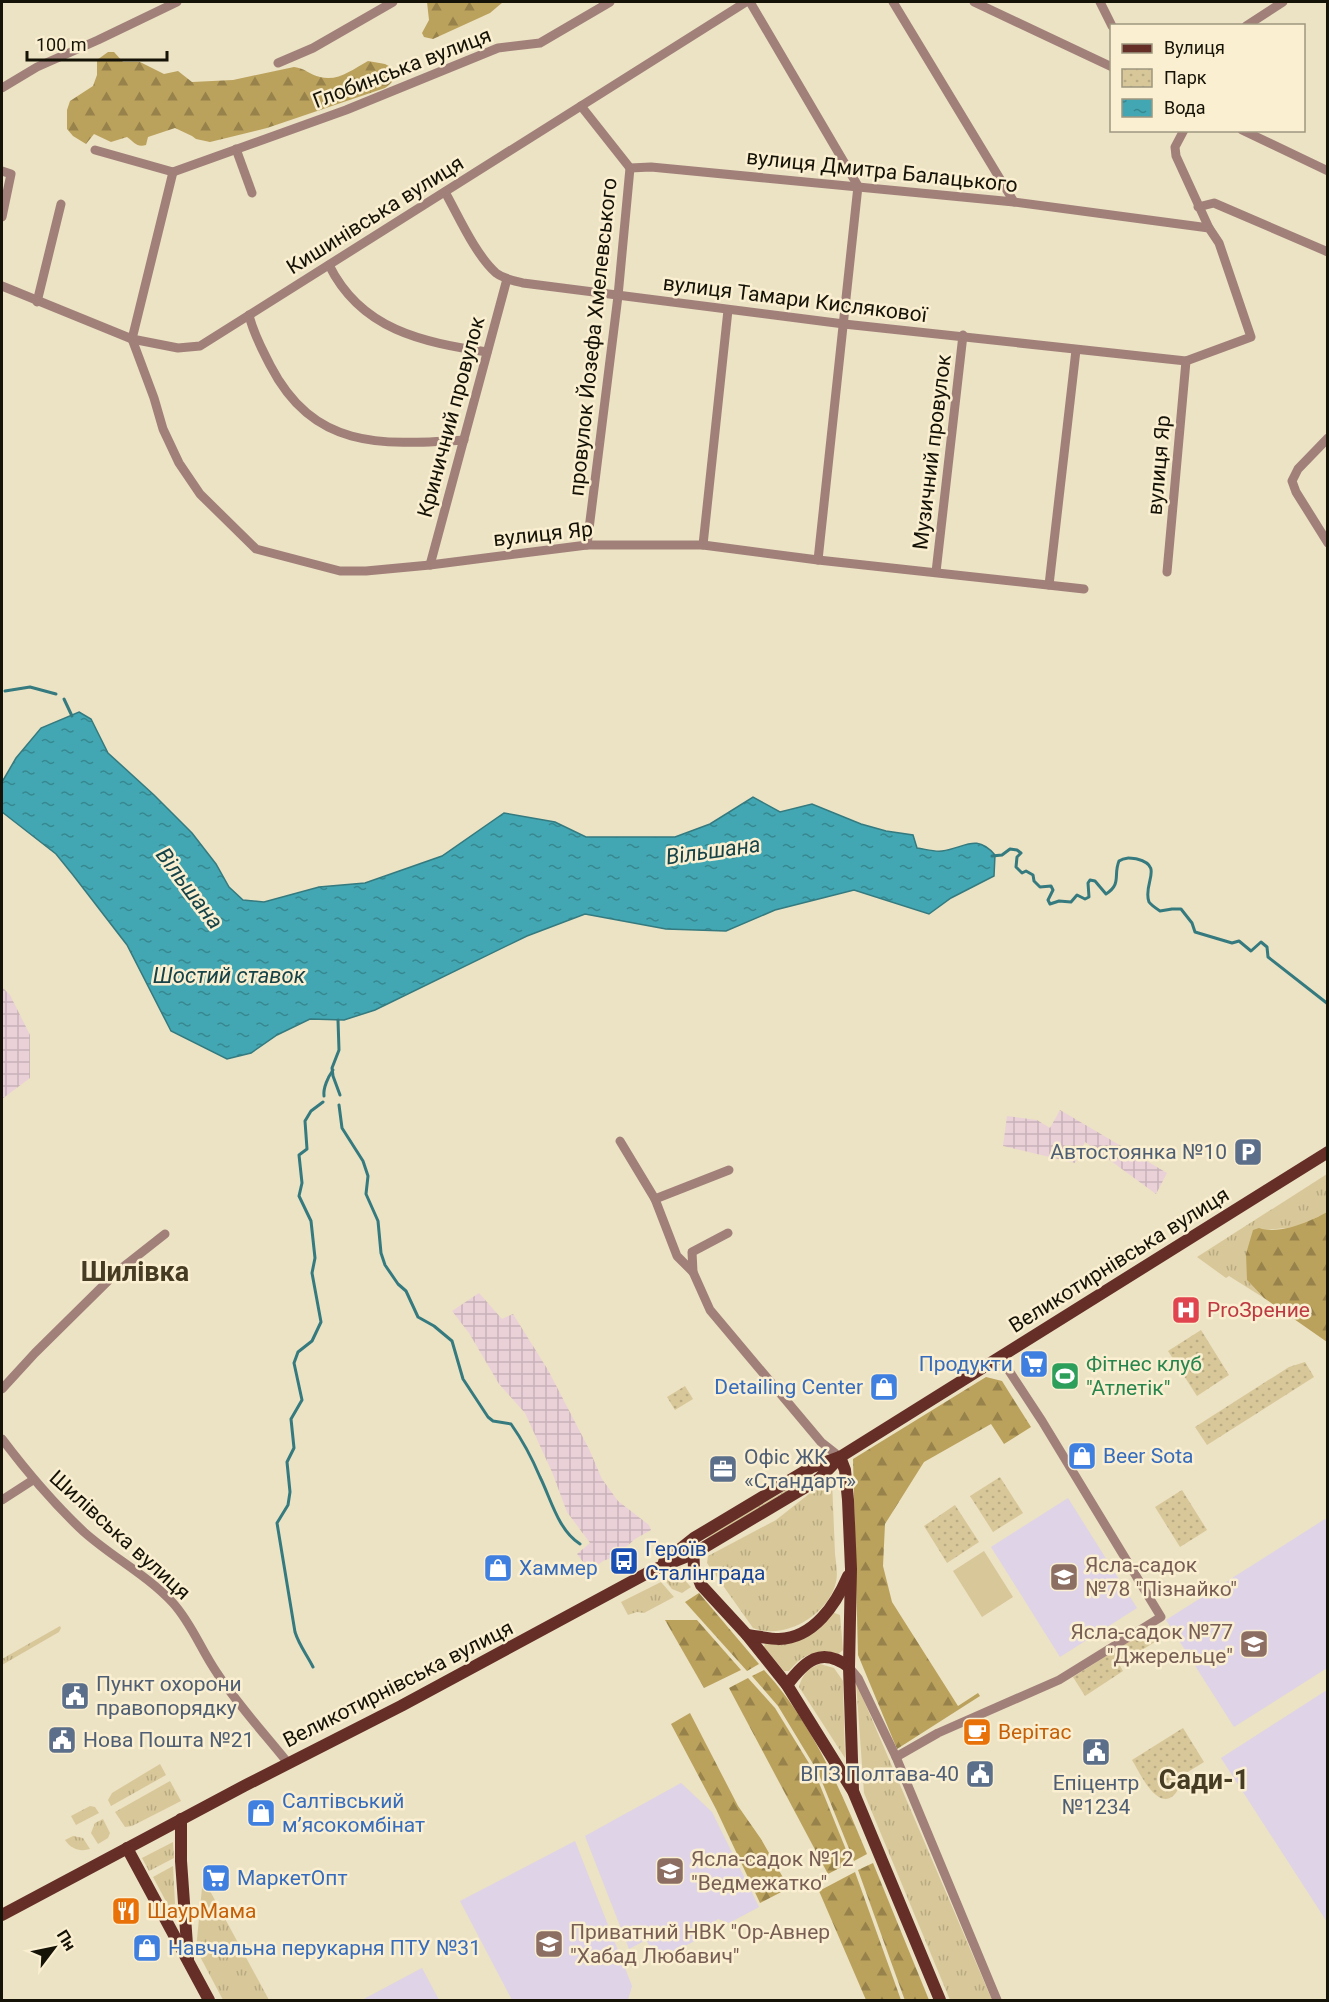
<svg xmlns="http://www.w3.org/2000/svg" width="1329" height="2002" font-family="Roboto,sans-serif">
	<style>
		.industrial { fill: url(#industrial-grid) }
		.education { fill: #dfd3e7 }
		.grass { fill: url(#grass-tufts) }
		.forest { fill: url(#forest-firs) }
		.park { fill: url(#park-dots) }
		.pitch { fill: #d8c799 }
		.water { fill: url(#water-ripples); stroke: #347a7f; stroke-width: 1.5 }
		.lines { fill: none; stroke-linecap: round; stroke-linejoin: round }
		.stream { stroke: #347a7f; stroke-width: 3 }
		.minor { stroke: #a1807a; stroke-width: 9 }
		.major { stroke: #652f28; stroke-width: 12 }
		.labels { text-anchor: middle; stroke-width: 5; stroke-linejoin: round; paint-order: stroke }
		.street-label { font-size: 21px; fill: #151207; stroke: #faefd1 }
		.service-label { font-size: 21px; fill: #4e5e75; stroke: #faefd1; text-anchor: start }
		.health-label { font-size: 21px; fill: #be3a42; stroke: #faefd1; text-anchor: start }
		.shop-label { font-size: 21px; fill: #366cbe; stroke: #faefd1; text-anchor: start }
		.leisure-label { font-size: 21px; fill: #27864d; stroke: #faefd1; text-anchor: start }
		.transit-label { font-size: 21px; fill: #164399; stroke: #faefd1; text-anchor: start }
		.education-label { font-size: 21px; fill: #785e54; stroke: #faefd1; text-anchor: start }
		.food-label { font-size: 21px; fill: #c56008; stroke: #faefd1; text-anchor: start }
		.water-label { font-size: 22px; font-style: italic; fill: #164348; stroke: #faefd1 }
		.district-label { font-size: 27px; font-weight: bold; fill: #453c23; stroke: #faefd1 }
	</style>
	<defs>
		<pattern id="industrial-grid" width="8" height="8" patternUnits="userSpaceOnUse" patternTransform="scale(1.5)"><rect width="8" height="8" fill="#ead1d8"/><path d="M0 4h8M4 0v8" fill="none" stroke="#c8b2b8"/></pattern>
		<pattern id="grass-tufts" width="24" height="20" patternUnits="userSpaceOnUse" patternTransform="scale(1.5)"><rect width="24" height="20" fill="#d8c799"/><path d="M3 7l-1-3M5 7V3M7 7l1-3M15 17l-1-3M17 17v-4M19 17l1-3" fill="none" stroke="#b8aa82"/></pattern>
		<pattern id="forest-firs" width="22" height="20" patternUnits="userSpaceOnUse" patternTransform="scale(1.5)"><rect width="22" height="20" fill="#baa15c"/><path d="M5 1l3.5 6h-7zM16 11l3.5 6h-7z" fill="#96824a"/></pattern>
		<pattern id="park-dots" width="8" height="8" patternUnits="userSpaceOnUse" patternTransform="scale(1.5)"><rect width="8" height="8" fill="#d8c799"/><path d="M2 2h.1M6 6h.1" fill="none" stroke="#b8aa82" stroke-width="1.8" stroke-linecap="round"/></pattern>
		<pattern id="water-ripples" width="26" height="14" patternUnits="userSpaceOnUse" patternTransform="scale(1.5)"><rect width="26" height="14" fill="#42a7b2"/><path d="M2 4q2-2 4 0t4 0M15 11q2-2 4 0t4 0" fill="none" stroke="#36878f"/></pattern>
	</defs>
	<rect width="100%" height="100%" fill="#ece2c4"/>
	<g class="industrial">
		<polygon points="2,987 10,995 30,1035 30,1078 2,1099"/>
		<polygon points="1060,1110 1167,1173 1156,1194 1085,1142 1075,1163 1003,1146 1007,1116 1037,1120 1050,1128"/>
		<polygon points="479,1293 502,1319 513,1314 548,1370 589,1449 602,1479 618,1501 649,1525 651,1530 635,1539 616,1556 603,1561 590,1571 577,1554 590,1543 567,1512 552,1472 525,1413 499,1384 469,1333 452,1311"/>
	</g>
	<g class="education">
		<polygon points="1068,1498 1137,1608 1060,1657 991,1547"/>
		<polygon points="1325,1519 1328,1522 1327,1668 1234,1727 1166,1620"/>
		<polygon points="1327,1690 1327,1922 1221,1758"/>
		<polygon points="681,1783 712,1812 759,1907 729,1923 718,1919 711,1924 714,1931 658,1960 646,1940 629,1949 585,1836"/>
		<polygon points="575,1841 632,1986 628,2000 512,2000 460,1901"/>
		<polygon points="422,1968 439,2000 362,2000"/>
	</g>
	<g class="grass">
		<polygon points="1327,1174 1327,1212 1298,1227 1253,1231 1247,1280 1264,1298 1229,1276 1226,1278 1197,1257"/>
		<polygon points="811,1472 813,1476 704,1541 714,1531 780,1494"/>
		<path d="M828,1479L832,1480C833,1505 834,1529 835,1554C836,1562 838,1574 836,1582C829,1614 785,1641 753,1628L707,1563L708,1556L776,1520Z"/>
		<polygon points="678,1573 691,1587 682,1593 672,1589 664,1579"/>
		<polygon points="661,1582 674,1597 644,1613 637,1612 628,1615 621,1602"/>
		<path d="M832,1612L840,1615L843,1650L837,1655C815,1650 804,1653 789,1671H784L764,1647L765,1643H785Z"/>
		<polygon points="60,1626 61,1628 59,1632 2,1665 2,1659"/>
		<path d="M820,1664L834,1668L843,1681L845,1758L799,1687C802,1675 808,1668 820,1664Z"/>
		<polygon points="856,1682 992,2000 950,2000 864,1793"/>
		<polygon points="160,1764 166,1775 111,1806 108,1800 112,1793"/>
		<polygon points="170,1781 181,1801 132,1826 125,1827 115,1812"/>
		<polygon points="90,1806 95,1807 99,1813 76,1825 71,1816"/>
		<polygon points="103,1819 110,1833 108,1838 98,1844 91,1833 95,1823"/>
		<path d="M73,1836L83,1838L90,1849C80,1852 71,1849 65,1840Z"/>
		<polygon points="173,1842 174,1858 149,1871 142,1858"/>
		<polygon points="173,1866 175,1904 169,1907 153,1877"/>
		<polygon points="203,1878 269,2000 223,2000 196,1949"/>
	</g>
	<g class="forest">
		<polygon points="427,2 503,2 490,13 433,39 424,37 422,33 429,20"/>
		<path d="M108,52H114L123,62H140L164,74L178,71L192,82L233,80L294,67C305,68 310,75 320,77C338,82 353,69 368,61L385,64L396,70C396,79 392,83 385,88L267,128L210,142L196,139L192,136L175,128L148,137L146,145C137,148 134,142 127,137L111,142L94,134L86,144L73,136L67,129V110L70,101L93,86L97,75V60Z"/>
		<path d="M1327,1212V1342L1264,1298L1247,1280L1246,1254L1253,1230L1259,1228C1279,1235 1309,1222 1327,1212Z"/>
		<polygon points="986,1377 1002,1381 1031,1427 1004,1444 991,1424 924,1462 885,1524 883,1566 892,1602 958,1706 978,1693 980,1696 897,1749 858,1655 853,1459"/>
		<polygon points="699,1593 759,1664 747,1671 685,1602"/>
		<polygon points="665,1620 697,1620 741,1670 704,1688"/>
		<path d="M764,1670C812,1722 840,1789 867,1854L854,1861L818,1772L778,1706L752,1676Z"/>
		<polygon points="748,1678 775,1708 815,1773 851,1862 828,1874 729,1688"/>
		<polygon points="690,1713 738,1806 761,1839 789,1888 760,1903 716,1809 671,1724"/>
		<polygon points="873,1863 929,2000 905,2000 904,1998 858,1870"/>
		<polygon points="855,1872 901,2000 902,2000 866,2000 819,1891"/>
	</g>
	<g class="park">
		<polygon points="1201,1330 1229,1375 1197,1396 1168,1351"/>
		<polygon points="1305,1362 1314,1377 1207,1445 1195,1427 1289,1367"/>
		<polygon points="685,1386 693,1399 675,1410 667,1397"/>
		<polygon points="1000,1477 1023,1513 993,1532 970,1496"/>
		<polygon points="1182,1490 1207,1530 1180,1547 1155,1507"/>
		<polygon points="955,1505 979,1542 947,1563 924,1526"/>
		<polygon points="1155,1625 1163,1637 1119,1664 1123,1671 1085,1696 1073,1677"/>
		<path d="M1183,1728L1204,1762L1178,1778C1179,1785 1179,1791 1173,1796C1156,1810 1139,1771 1132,1760Z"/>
	</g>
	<polygon class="pitch" points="984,1551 1013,1597 982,1617 953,1571"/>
	<path class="water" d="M79,712L91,719L108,753L154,795L192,833L216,864L229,887L243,900L264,902L319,887L365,883L442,856L504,813L555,822L586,837H675L710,824L753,797L780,812L812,804L861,824L886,831L913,835L917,848C925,849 934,852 942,851C965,848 976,833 995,855L994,876L951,898L929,914L854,890L775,910L726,931L666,929L585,914L527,936L375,1010L344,1020L310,1019L277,1035L251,1053L227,1059L171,1031L127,945L73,875L56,854L2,812V782L16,758L41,728Z"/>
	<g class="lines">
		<g class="stream">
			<polyline points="5,691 30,687 56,694"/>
			<polyline points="64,699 72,716"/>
			<path d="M992,856L1002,855L1010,849L1017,850L1021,853L1017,857L1016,867L1022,873L1026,871L1033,875L1034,881L1040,887L1051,886L1053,890L1048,900L1050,904L1059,901L1071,902L1077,895L1085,899L1089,897L1088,883L1090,880L1095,881L1106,894C1122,884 1113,875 1119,861C1125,857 1130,858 1137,859C1165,866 1142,884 1149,902C1151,905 1157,909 1160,911L1172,909H1181L1192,923L1195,932L1232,943L1239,941L1251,951L1261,942L1267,947L1268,957L1328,1004"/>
			<polyline points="338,1020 339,1050 332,1068 333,1076 340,1095"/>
			<path d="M324,1096C323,1088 328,1077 333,1070"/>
			<path d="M339,1105L342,1128L363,1161L368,1176L366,1194L378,1221L381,1253L385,1265L398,1284L406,1291L418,1317L434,1326L452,1341L463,1379L488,1417L493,1421L511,1424C523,1441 532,1458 540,1477C551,1499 558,1530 580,1544"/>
			<path d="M313,1667C307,1655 299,1645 295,1632L277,1523L288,1505L290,1492L287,1462L294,1448L291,1419L302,1400L294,1363L298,1352L312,1341L321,1322L312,1273L315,1258L311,1221L299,1196L302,1183L299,1155L307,1149L305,1121L311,1111L323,1102"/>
		</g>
		<g class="minor">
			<polyline points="750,2 858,186 818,560"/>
			<polyline points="893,2 1014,202"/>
			<polyline points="974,2 1112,67"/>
			<polyline points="1100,2 1112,26"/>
			<polyline points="1246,26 1283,2"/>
			<polyline points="278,63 313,48 393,2"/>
			<polyline points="2,88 37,67 98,40 177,2"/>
			<polyline points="581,106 630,168 651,167 1014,202 1209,228"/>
			<polyline points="1242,130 1328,171"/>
			<polyline points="236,149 252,193"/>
			<polyline points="95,150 173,172 346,110 498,48 540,43 610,2"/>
			<polyline points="2,171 11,174 2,217"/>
			<polyline points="173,172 132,339 154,398 163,429 179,463 200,494 256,549 340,571 366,571 430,565 587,545 703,545 818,560 1084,589"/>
			<path d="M445,192C459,217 475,254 496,273C504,279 514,281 523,283L844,324L1186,361L1251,337L1219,243L1209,228L1176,156L1175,147L1184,130"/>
			<polyline points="1198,207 1214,203 1328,252"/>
			<path d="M329,265C361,330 422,342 487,352"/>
			<polyline points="2,286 132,339 178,348 200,346 746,2"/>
			<polyline points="37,302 61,204"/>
			<path d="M249,315C253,333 262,349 270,365C314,450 381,445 464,440"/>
			<polyline points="1328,438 1298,469 1292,481 1296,492 1328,543"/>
			<polyline points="587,545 618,296 630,168"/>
			<polyline points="703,545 728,310"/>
			<polyline points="430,565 507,279"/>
			<polyline points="936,572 963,335"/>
			<polyline points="1167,572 1186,361"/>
			<polyline points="1049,585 1076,350"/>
			<polyline points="620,1141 655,1199 677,1256 693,1272"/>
			<polyline points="655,1199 729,1170"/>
			<polyline points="728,1233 692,1252 693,1272 710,1310 821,1442 840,1457"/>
			<polyline points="2,1389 35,1353 118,1271 165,1234"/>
			<path d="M2,1439C27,1472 53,1503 84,1532C112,1557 147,1575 173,1603C192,1624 201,1650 217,1673C238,1705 264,1733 288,1763"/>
			<polyline points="2,1500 33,1480"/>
			<polyline points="849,1667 858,1678 896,1757 997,2000"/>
			<polyline points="896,1757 938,1733 1059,1680 1161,1617 1042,1421 1000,1357"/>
		</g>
		<g class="major">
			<polyline points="840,1457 845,1470 848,1500 851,1569 849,1667 853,1790"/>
			<polyline points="693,1548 694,1568 701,1585 747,1635 787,1685 853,1791 940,2000"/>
			<polyline points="664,1562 694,1538 812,1467 840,1457 1328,1152"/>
			<path d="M747,1635C757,1636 769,1639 779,1639C814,1638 836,1604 848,1576"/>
			<path d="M787,1685C805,1661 821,1646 849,1667"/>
			<polyline points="181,1819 181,1861 188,1959"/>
			<polyline points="127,1848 209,2000"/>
			<polyline points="2,1915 244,1786 401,1706 653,1570 693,1554 819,1479 840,1457"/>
		</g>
	</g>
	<defs>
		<g id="parking-square" transform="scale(1.5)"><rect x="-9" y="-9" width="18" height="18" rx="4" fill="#5c6f8a" stroke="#faefd1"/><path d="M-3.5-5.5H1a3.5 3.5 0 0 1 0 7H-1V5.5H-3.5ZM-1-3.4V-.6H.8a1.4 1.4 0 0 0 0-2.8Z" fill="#fff"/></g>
		<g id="hospital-square" transform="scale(1.5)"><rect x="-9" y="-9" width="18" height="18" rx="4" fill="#e0444e" stroke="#faefd1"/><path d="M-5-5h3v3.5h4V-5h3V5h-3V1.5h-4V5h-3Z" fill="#fff"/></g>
		<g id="supermarket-square" transform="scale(1.5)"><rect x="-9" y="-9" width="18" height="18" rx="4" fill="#3f7fe0" stroke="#faefd1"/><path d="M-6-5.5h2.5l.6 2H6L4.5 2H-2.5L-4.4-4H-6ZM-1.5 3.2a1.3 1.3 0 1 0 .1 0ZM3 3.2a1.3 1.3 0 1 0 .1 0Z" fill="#fff"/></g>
		<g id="stadium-square" transform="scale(1.5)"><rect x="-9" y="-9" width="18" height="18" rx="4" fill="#2e9e5b" stroke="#faefd1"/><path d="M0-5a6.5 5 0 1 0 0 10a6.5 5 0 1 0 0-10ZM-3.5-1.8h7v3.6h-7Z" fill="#fff"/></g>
		<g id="shop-square" transform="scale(1.5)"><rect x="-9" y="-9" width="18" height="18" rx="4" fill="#3f7fe0" stroke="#faefd1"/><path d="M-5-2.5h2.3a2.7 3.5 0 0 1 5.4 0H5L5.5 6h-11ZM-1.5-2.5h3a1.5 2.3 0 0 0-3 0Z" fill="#fff"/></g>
		<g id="office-square" transform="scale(1.5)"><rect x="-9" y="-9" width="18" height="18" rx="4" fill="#5c6f8a" stroke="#faefd1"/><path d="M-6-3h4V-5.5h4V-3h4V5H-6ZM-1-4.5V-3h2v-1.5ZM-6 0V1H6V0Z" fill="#fff"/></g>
		<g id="bus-square" transform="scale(1.5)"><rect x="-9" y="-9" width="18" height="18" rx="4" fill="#1a4fb4" stroke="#faefd1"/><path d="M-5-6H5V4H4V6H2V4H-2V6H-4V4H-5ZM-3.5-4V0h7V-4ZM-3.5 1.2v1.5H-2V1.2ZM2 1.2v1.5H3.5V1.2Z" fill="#fff"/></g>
		<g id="school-square" transform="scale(1.5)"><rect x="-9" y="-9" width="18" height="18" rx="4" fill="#8d6e63" stroke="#faefd1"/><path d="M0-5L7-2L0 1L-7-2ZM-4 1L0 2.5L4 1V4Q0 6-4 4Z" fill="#fff"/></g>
		<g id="civic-square" transform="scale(1.5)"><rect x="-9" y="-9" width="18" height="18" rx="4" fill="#5c6f8a" stroke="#faefd1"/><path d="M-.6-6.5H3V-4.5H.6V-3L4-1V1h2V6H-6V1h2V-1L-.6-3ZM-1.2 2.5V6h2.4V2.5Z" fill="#fff"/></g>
		<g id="cafe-square" transform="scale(1.5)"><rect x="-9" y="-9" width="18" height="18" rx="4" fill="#e8710a" stroke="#faefd1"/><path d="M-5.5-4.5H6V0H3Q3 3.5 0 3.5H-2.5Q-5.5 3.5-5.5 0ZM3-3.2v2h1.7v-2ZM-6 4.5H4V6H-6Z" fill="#fff"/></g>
		<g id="restaurant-square" transform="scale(1.5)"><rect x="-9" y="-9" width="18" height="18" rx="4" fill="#e8710a" stroke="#faefd1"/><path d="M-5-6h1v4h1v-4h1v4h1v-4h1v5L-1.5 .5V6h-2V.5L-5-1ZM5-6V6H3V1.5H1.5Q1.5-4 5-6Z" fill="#fff"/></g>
	</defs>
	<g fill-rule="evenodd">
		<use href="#parking-square" x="1248" y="1152"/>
		<use href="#hospital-square" x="1186" y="1310"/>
		<use href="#supermarket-square" x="1034" y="1364"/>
		<use href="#stadium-square" x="1065" y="1376"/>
		<use href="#shop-square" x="884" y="1387"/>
		<use href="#shop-square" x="1082" y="1456"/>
		<use href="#office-square" x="723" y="1469"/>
		<use href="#bus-square" x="624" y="1561"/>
		<use href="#shop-square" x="498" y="1568"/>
		<use href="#school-square" x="1064" y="1577"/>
		<use href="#school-square" x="1254" y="1644"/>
		<use href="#civic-square" x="75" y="1696"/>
		<use href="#cafe-square" x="977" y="1732"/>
		<use href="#civic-square" x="62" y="1740"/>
		<use href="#civic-square" x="1096" y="1752"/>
		<use href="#civic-square" x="980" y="1774"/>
		<use href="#shop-square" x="261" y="1813"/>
		<use href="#school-square" x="670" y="1871"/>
		<use href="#supermarket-square" x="216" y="1878"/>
		<use href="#restaurant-square" x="126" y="1911"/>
		<use href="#school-square" x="549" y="1944"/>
		<use href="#shop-square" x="147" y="1948"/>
	</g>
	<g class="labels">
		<g class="street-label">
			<text transform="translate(402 68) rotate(-21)" y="7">Глобинська вулиця</text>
			<text transform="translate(882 171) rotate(6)" y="7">вулиця Дмитра Балацького</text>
			<text transform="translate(375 215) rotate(-32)" y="7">Кишинівська вулиця</text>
			<text transform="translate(795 299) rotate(7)" y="7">вулиця Тамари Кислякової</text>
			<text transform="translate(593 337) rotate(-84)" y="7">провулок Йозефа Хмелевського</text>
			<text transform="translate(451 417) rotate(-75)" y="7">Криничний провулок</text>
			<text transform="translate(932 452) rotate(-83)" y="7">Музичний провулок</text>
			<text transform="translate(1159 465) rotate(-85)" y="7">вулиця Яр</text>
			<text transform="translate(543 534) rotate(-6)" y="7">вулиця Яр</text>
			<text transform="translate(1119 1260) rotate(-32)" y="7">Великотирнівська вулиця</text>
			<text transform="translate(120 1535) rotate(42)" y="7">Шилівська вулиця</text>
			<text transform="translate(398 1684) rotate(-27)" y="7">Великотирнівська вулиця</text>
		</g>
		<g class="service-label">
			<text x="1227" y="1159" text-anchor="end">Автостоянка №10</text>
			<text x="744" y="1464">Офіс ЖК<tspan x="744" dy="24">«Стандарт»</tspan></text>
			<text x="96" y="1691">Пункт охорони<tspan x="96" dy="24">правопорядку</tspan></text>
			<text x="83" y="1747">Нова Пошта №21</text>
			<text x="959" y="1781" text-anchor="end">ВПЗ Полтава-40</text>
			<text x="1096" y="1790" text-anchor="middle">Епіцентр<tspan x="1096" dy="24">№1234</tspan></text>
		</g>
		<g class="health-label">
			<text x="1207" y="1317">ProЗрение</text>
		</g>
		<g class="shop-label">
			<text x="1013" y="1371" text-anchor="end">Продукти</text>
			<text x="863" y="1394" text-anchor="end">Detailing Center</text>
			<text x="1103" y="1463">Beer Sota</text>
			<text x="519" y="1575">Хаммер</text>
			<text x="282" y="1808">Салтівський<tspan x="282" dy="24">мʼясокомбінат</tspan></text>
			<text x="237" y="1885">МаркетОпт</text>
			<text x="168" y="1955">Навчальна перукарня ПТУ №31</text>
		</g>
		<g class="leisure-label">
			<text x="1086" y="1371">Фітнес клуб<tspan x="1086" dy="24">"Атлетік"</tspan></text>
		</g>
		<g class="transit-label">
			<text x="645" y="1556">Героїв<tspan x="645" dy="24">Сталінграда</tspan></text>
		</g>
		<g class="education-label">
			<text x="1085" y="1572">Ясла-садок<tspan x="1085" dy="24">№78 "Пізнайко"</tspan></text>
			<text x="1233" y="1639" text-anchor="end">Ясла-садок №77<tspan x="1233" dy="24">"Джерельце"</tspan></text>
			<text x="691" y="1866">Ясла-садок №12<tspan x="691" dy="24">"Ведмежатко"</tspan></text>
			<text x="570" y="1939">Приватний НВК "Ор-Авнер<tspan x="570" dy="24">"Хабад Любавич"</tspan></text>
		</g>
		<g class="food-label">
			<text x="998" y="1739">Верітас</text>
			<text x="147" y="1918">ШаурМама</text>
		</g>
		<g class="water-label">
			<text transform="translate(713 850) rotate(-8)" y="8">Вільшана</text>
			<text transform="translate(190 888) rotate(53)" y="8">Вільшана</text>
			<text x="229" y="983">Шостий ставок</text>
		</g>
		<g class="district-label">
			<text x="135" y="1281">Шилівка</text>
			<text x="1204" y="1789">Сади-1</text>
		</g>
	</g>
	<rect width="1329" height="2002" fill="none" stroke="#151207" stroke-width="6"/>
	<rect x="1110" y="24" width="195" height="108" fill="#faefd1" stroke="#9e9780" stroke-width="1.5"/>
	<rect x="1122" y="44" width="30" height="9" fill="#652f28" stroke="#9e9780" stroke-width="1.5"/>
	<text x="1164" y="54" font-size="18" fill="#151207">Вулиця</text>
	<rect x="1122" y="69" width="30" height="18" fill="url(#park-dots)" stroke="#9e9780" stroke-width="1.5"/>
	<text x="1164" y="84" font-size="18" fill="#151207">Парк</text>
	<rect x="1122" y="99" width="30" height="18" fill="url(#water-ripples)" stroke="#9e9780" stroke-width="1.5"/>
	<text x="1164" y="114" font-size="18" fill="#151207">Вода</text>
	<g transform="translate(54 1948) rotate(58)" stroke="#faefd1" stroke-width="4.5" paint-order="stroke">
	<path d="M0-4.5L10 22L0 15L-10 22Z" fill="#151207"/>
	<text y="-9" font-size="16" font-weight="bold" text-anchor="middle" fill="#151207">Пн</text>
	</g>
	<path d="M27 51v9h140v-9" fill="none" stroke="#151207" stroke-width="3"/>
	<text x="36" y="51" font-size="18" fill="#151207" stroke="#faefd1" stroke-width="4.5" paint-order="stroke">100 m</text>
</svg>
